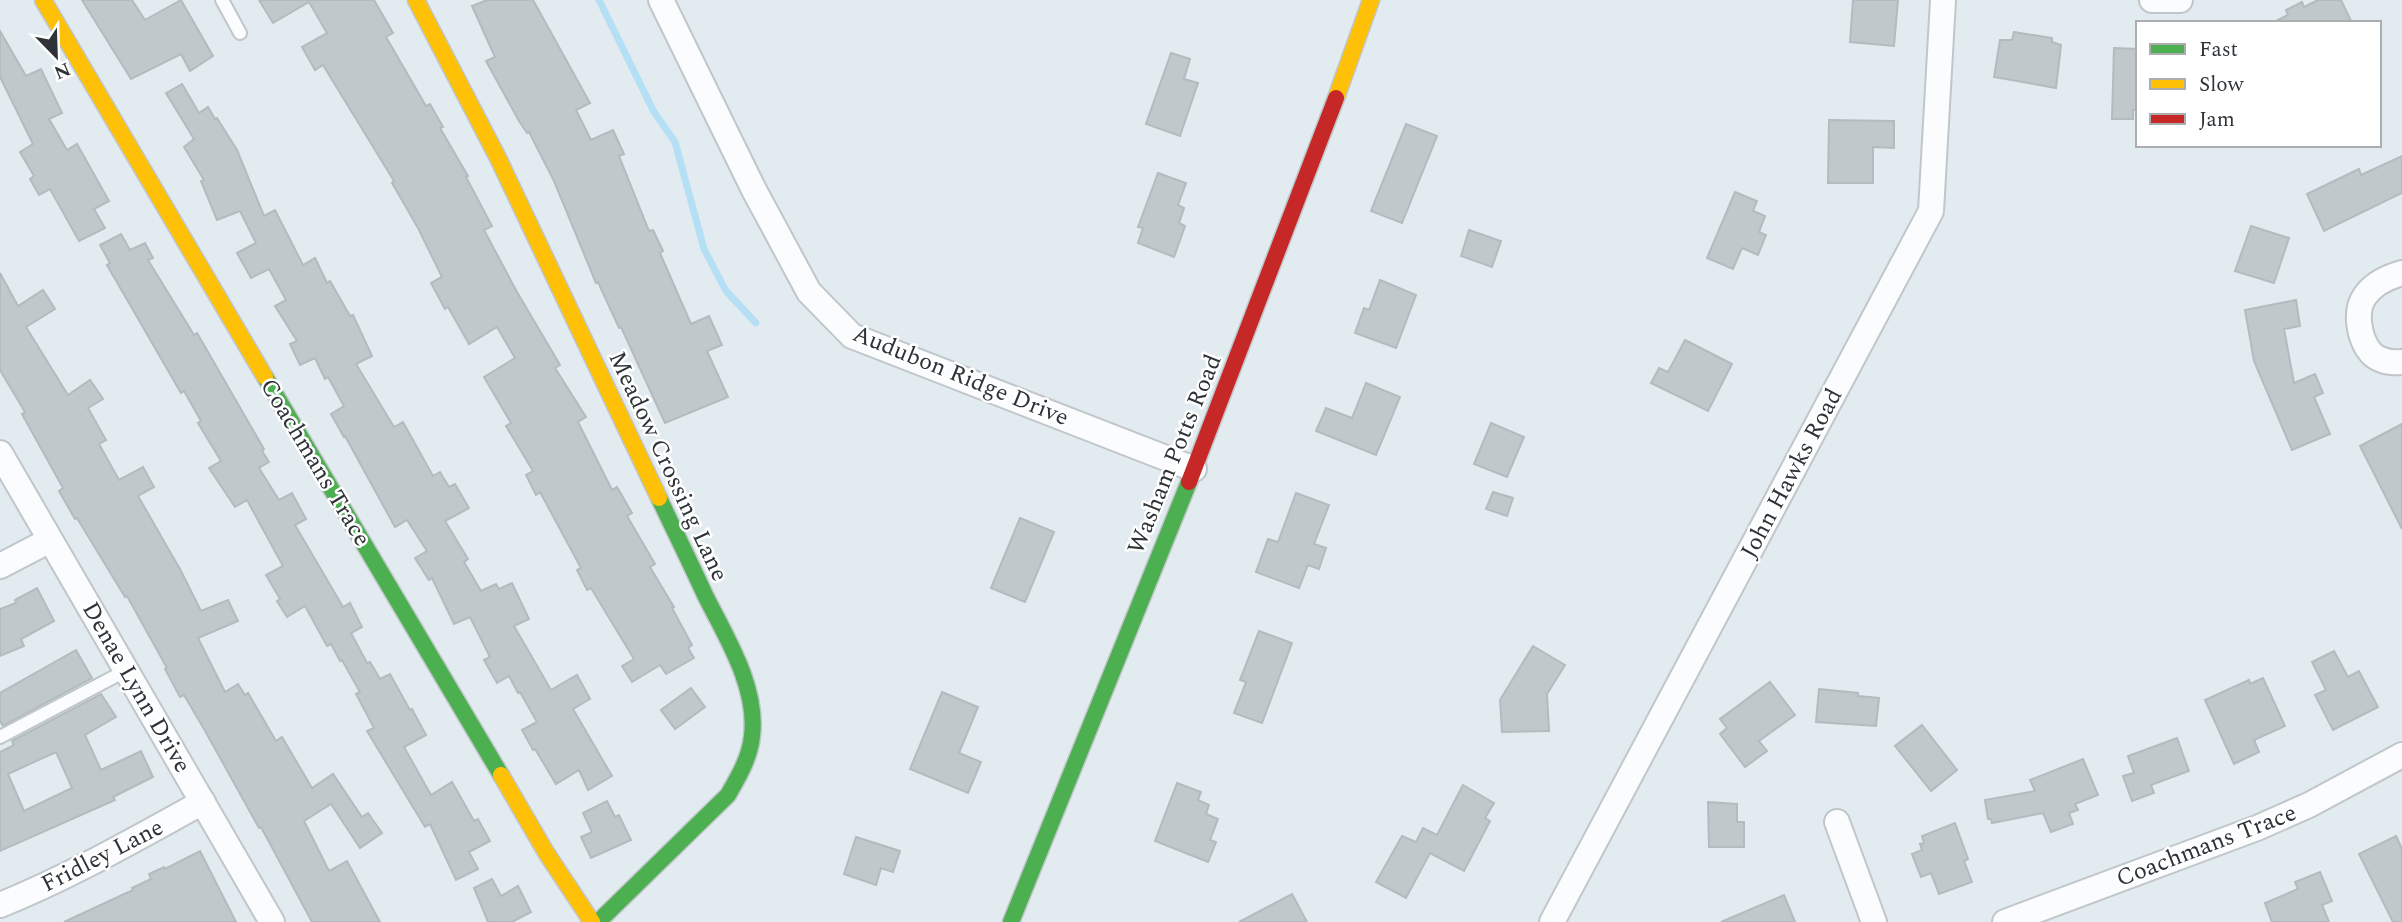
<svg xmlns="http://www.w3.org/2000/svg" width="2402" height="922" font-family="Spectral,serif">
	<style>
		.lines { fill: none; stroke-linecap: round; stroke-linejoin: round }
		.stream { stroke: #b5dff5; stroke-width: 7 }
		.building { fill: #c1c8cb; stroke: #b4bbbf; stroke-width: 2; fill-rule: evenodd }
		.lane-casing { stroke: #c0c6ca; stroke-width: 16 }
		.street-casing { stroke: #c0c6ca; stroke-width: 28 }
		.fast-casing { stroke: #c0c6ca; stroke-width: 19 }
		.slow-casing { stroke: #c0c6ca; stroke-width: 19 }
		.jam-casing { stroke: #c0c6ca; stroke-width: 19 }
		.lane { stroke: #fbfcfd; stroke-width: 12 }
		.street { stroke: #fbfcfd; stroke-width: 24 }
		.fast { stroke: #4caf50; stroke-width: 16 }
		.slow { stroke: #ffc107; stroke-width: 16 }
		.jam { stroke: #c62828; stroke-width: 16 }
		.labels { text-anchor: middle; stroke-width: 5; stroke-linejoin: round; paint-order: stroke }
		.street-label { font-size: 24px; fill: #2d3337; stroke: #fff }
	</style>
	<rect width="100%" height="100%" fill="#e2ebef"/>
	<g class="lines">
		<polyline class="stream" points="599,0 654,112 675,142 704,249 726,291 756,323"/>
	</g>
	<g class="building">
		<polygon points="82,0 132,0 145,20 181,0 213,56 190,71 181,54 131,79"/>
		<polygon points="259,0 374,0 393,33 386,37 426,106 430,104 443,127 440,128 468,176 466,177 492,226 484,230 517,292 560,365 555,368 586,417 578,422 612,490 617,487 632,513 627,516 655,564 650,567 674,607 672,608 692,645 688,648 694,658 666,674 660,665 632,682 622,666 634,659 591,588 587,590 577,570 581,568 540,492 536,495 526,475 533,471 506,426 511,423 484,377 515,358 497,327 469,344 448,307 445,309 431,283 442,277 418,228 392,183 394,181 323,65 315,70 302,47 327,33 309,2 273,23"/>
		<polygon points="487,0 533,0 590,103 576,110 591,140 613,130 624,154 619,156 649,231 653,230 663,251 660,253 691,324 709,316 722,345 707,351 728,397 665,423 621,327 619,328 598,282 596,283 554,181 529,132 527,133 519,121 486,61 495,57 472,6"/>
		<polygon points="1853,0 1898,0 1894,46 1850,42"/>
		<polygon points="2318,0 2341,0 2352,23 2272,23 2288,15 2286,10 2302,2 2304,7"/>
		<polygon points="0,31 26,76 41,69 62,113 49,119 67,150 77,144 109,201 94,209 105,228 79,241 50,189 39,195 30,179 34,176 20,152 33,144 0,77"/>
		<polygon points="2014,32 2052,38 2052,42 2061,45 2056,88 1994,77 2000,40 2012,40"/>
		<polygon points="2114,48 2138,49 2138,110 2133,110 2133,119 2112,119"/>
		<polygon points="1171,53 1190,59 1184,79 1198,83 1180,136 1146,124"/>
		<polygon points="182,84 199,113 208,107 215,119 217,118 237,150 264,216 275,210 303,265 315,258 327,283 330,281 350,316 353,315 372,356 356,364 394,427 403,422 433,476 440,472 449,487 455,484 469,508 445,521 468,559 464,562 481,591 496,584 499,589 512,583 529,619 514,626 551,690 577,675 590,699 573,709 612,776 588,790 579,770 556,784 535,749 533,750 522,730 537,722 520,692 518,693 509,676 497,683 484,660 490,657 470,617 454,624 432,578 429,580 415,558 427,551 407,520 395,527 345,436 344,437 331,414 344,406 328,377 325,379 315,358 300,365 290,344 297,341 275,306 286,300 269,269 251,278 237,253 256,243 240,211 217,220 201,181 204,180 184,147 194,139 166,93"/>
		<polygon points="1829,120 1894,121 1894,148 1873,147 1873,183 1828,183"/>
		<polygon points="1406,124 1437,136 1402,223 1371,211"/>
		<polygon points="2402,156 2402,193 2324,231 2307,194 2359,169 2361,175"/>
		<polygon points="1158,173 1186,183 1178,205 1184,208 1179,223 1185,226 1174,257 1138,243 1143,228 1138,227"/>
		<polygon points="1735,192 1757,201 1753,211 1765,216 1759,232 1766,235 1758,255 1742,248 1733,269 1707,258"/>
		<polygon points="2251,226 2289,238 2274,283 2235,271"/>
		<polygon points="1469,230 1501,241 1492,267 1461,256"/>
		<polygon points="121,234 130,250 145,243 153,258 148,260 194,335 197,333 264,449 262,451 269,462 259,468 279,500 292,493 306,519 295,525 343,607 350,603 362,627 351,633 367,663 370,662 380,679 390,674 410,710 412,709 426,735 404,747 431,795 452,782 474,821 478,819 490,841 469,852 478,869 456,880 430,824 425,827 367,731 374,728 356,694 360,692 342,660 340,661 331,644 327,646 305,606 287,617 277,601 280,599 266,575 283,566 247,500 235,507 209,468 221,461 198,423 201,421 184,391 181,393 107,265 110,263 100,245"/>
		<polygon points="0,273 18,306 43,290 55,309 26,327 68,395 90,380 103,399 88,408 106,440 99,444 119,480 143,467 154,487 138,496 181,571 201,611 228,600 238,621 198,638 225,692 238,684 245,695 248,693 276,741 282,737 312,788 333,774 362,817 368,813 382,833 360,848 331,804 304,821 329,871 347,861 380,922 312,922 261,827 259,828 204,729 184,695 180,697 165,669 167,668 127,596 125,597 77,518 75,519 59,491 63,488 22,414 25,412 0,370"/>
		<polygon points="1380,280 1416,295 1396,348 1355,333 1364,308 1369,310"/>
		<polygon points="2296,300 2300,326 2284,329 2294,383 2315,374 2323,393 2314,397 2330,434 2292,450 2254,361 2245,310"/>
		<polygon points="1685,340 1732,364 1708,411 1651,383 1659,368 1668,372"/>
		<polygon points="1366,383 1400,397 1376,455 1316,431 1326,408 1352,418"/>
		<polygon points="1491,423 1524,437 1507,477 1474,464"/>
		<polygon points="2402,424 2402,529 2360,446"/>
		<polygon points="1493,492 1513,498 1507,516 1486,509"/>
		<polygon points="1296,493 1329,505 1314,544 1326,548 1319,569 1308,565 1299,588 1256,572 1268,539 1278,542"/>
		<polygon points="1020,518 1054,532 1025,602 991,588"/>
		<polygon points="37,588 54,621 21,639 24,646 0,656 0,609 16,603 15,600"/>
		<polygon points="1259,631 1292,643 1262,723 1234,713 1246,682 1240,680"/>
		<polygon points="1533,646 1565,665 1547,694 1549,731 1502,732 1500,700"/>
		<polygon points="76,650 92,678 3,726 0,721 0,693"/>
		<polygon points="2334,651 2348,677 2359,671 2378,707 2333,730 2315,695 2326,690 2312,662"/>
		<polygon points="2263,678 2285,726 2254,740 2259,752 2234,764 2205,700 2249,680 2250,684"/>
		<polygon points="1770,682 1795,715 1759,741 1767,751 1745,767 1720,734 1727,728 1720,719"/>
		<polygon points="691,688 705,707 675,729 661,710"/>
		<polygon points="1819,689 1858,693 1858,696 1879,698 1876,726 1816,722"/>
		<polygon points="942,692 978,707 959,753 981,762 968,793 910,769"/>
		<path d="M101,694L116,717L85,735L101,770L141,751L153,777L113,797L115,800L0,851V752L14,745L12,741ZM56,752L72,788L24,811L8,774Z"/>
		<polygon points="1922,725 1957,770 1931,791 1895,746"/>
		<polygon points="2177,738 2189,771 2151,785 2154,793 2132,801 2123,776 2134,773 2128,756"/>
		<polygon points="2083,759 2098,795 2075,804 2078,810 2069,813 2073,824 2051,832 2043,813 1992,823 1991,819 1988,819 1985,800 2035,791 2030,780"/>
		<polygon points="1177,783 1201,792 1198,800 1209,805 1206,814 1218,819 1210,840 1216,842 1208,862 1155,841"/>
		<polygon points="1463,785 1494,803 1485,818 1490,821 1464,871 1430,853 1406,898 1376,882 1402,836 1416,842 1423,828 1437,835"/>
		<polygon points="607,801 615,817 619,815 631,840 591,858 581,837 592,832 583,813"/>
		<polygon points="1708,802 1737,804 1737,822 1744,822 1744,847 1709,847"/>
		<polygon points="1955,823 1968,859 1964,861 1972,882 1939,894 1931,873 1921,877 1912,854 1922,850 1920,844 1924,843 1922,836"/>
		<polygon points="2396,836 2402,849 2402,922 2393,922 2359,854"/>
		<polygon points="856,837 900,851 893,872 881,868 876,885 844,874"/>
		<polygon points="200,851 236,922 64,922 133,890 132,888 151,879 149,874 164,867 165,869"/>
		<polygon points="2320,872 2332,901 2322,905 2329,922 2272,922 2265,903 2298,889 2295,882"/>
		<polygon points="492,879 501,896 518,886 531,912 512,922 488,922 474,888"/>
		<polygon points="1292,894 1307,922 1239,922"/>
		<polygon points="1784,895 1795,922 1721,922"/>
	</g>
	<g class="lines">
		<g class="lane-casing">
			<g id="lane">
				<polyline points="222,0 240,33"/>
				<polyline points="0,737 127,670"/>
			</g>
		</g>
		<g class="street-casing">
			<g id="street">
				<polyline points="661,0 754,190 809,292 852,336 1194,469"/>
				<polyline points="2152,0 2180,0"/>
				<path d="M2402,273C2388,277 2373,284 2365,296C2354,311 2359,339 2371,353C2379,361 2391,363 2402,362"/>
				<polyline points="0,453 272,922"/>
				<polyline points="0,566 50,540"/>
				<polyline points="1837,822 1874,922"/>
				<path d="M0,905C70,877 137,838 203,802"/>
				<polyline points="1552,922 1931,211 1943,0"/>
				<polyline points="2005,922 2257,828 2309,805 2402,755"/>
			</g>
		</g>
		<g class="fast-casing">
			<g id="fast">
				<polyline points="265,377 501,775"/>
				<path d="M598,922L728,795C739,776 750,757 752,736C758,687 726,637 705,595C690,562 674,530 659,498"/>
				<polyline points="1011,922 1189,482"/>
			</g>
		</g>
		<g class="slow-casing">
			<g id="slow">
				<polyline points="43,0 265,377"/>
				<polyline points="416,0 498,158 659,498"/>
				<polyline points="1336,98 1371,0"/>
				<polyline points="501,775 547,854 592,922"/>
			</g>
		</g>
		<g class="jam-casing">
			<polyline id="jam" points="1189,482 1336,98"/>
		</g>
		<use href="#lane" class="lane"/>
		<use href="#street" class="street"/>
		<use href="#fast" class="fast"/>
		<use href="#slow" class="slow"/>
		<use href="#jam" class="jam"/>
	</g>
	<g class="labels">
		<g class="street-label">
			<text transform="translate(961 375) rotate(22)" y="8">Audubon Ridge Drive</text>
			<text transform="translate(1174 454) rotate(-68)" y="8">Washam Potts Road</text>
			<text transform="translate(316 462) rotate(59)" y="8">Coachmans Trace</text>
			<text transform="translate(669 466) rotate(65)" y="8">Meadow Crossing Lane</text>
			<text transform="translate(1791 473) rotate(-62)" y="8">John Hawks Road</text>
			<text transform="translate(137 687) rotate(60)" y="8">Denae Lynn Drive</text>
			<text transform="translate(2206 845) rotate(-21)" y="8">Coachmans Trace</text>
			<text transform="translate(102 855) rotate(-27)" y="8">Fridley Lane</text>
		</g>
	</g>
	<rect x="2136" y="21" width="245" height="126" fill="#ffffff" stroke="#abadaf" stroke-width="2"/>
	<rect x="2150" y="44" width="35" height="10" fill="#4caf50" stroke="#abadaf" stroke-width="2"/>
	<text x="2199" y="56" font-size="21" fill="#2d3337">Fast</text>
	<rect x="2150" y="79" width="35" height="10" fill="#ffc107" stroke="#abadaf" stroke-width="2"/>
	<text x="2199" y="91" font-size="21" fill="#2d3337">Slow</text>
	<rect x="2150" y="114" width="35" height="10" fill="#c62828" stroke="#abadaf" stroke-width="2"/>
	<text x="2199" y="126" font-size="21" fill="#2d3337">Jam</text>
	<g transform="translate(56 56) rotate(157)" stroke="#ffffff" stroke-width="5" paint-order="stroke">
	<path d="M0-5L12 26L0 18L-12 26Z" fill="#2d3337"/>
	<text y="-10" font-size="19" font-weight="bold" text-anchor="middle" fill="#2d3337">N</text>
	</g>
</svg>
